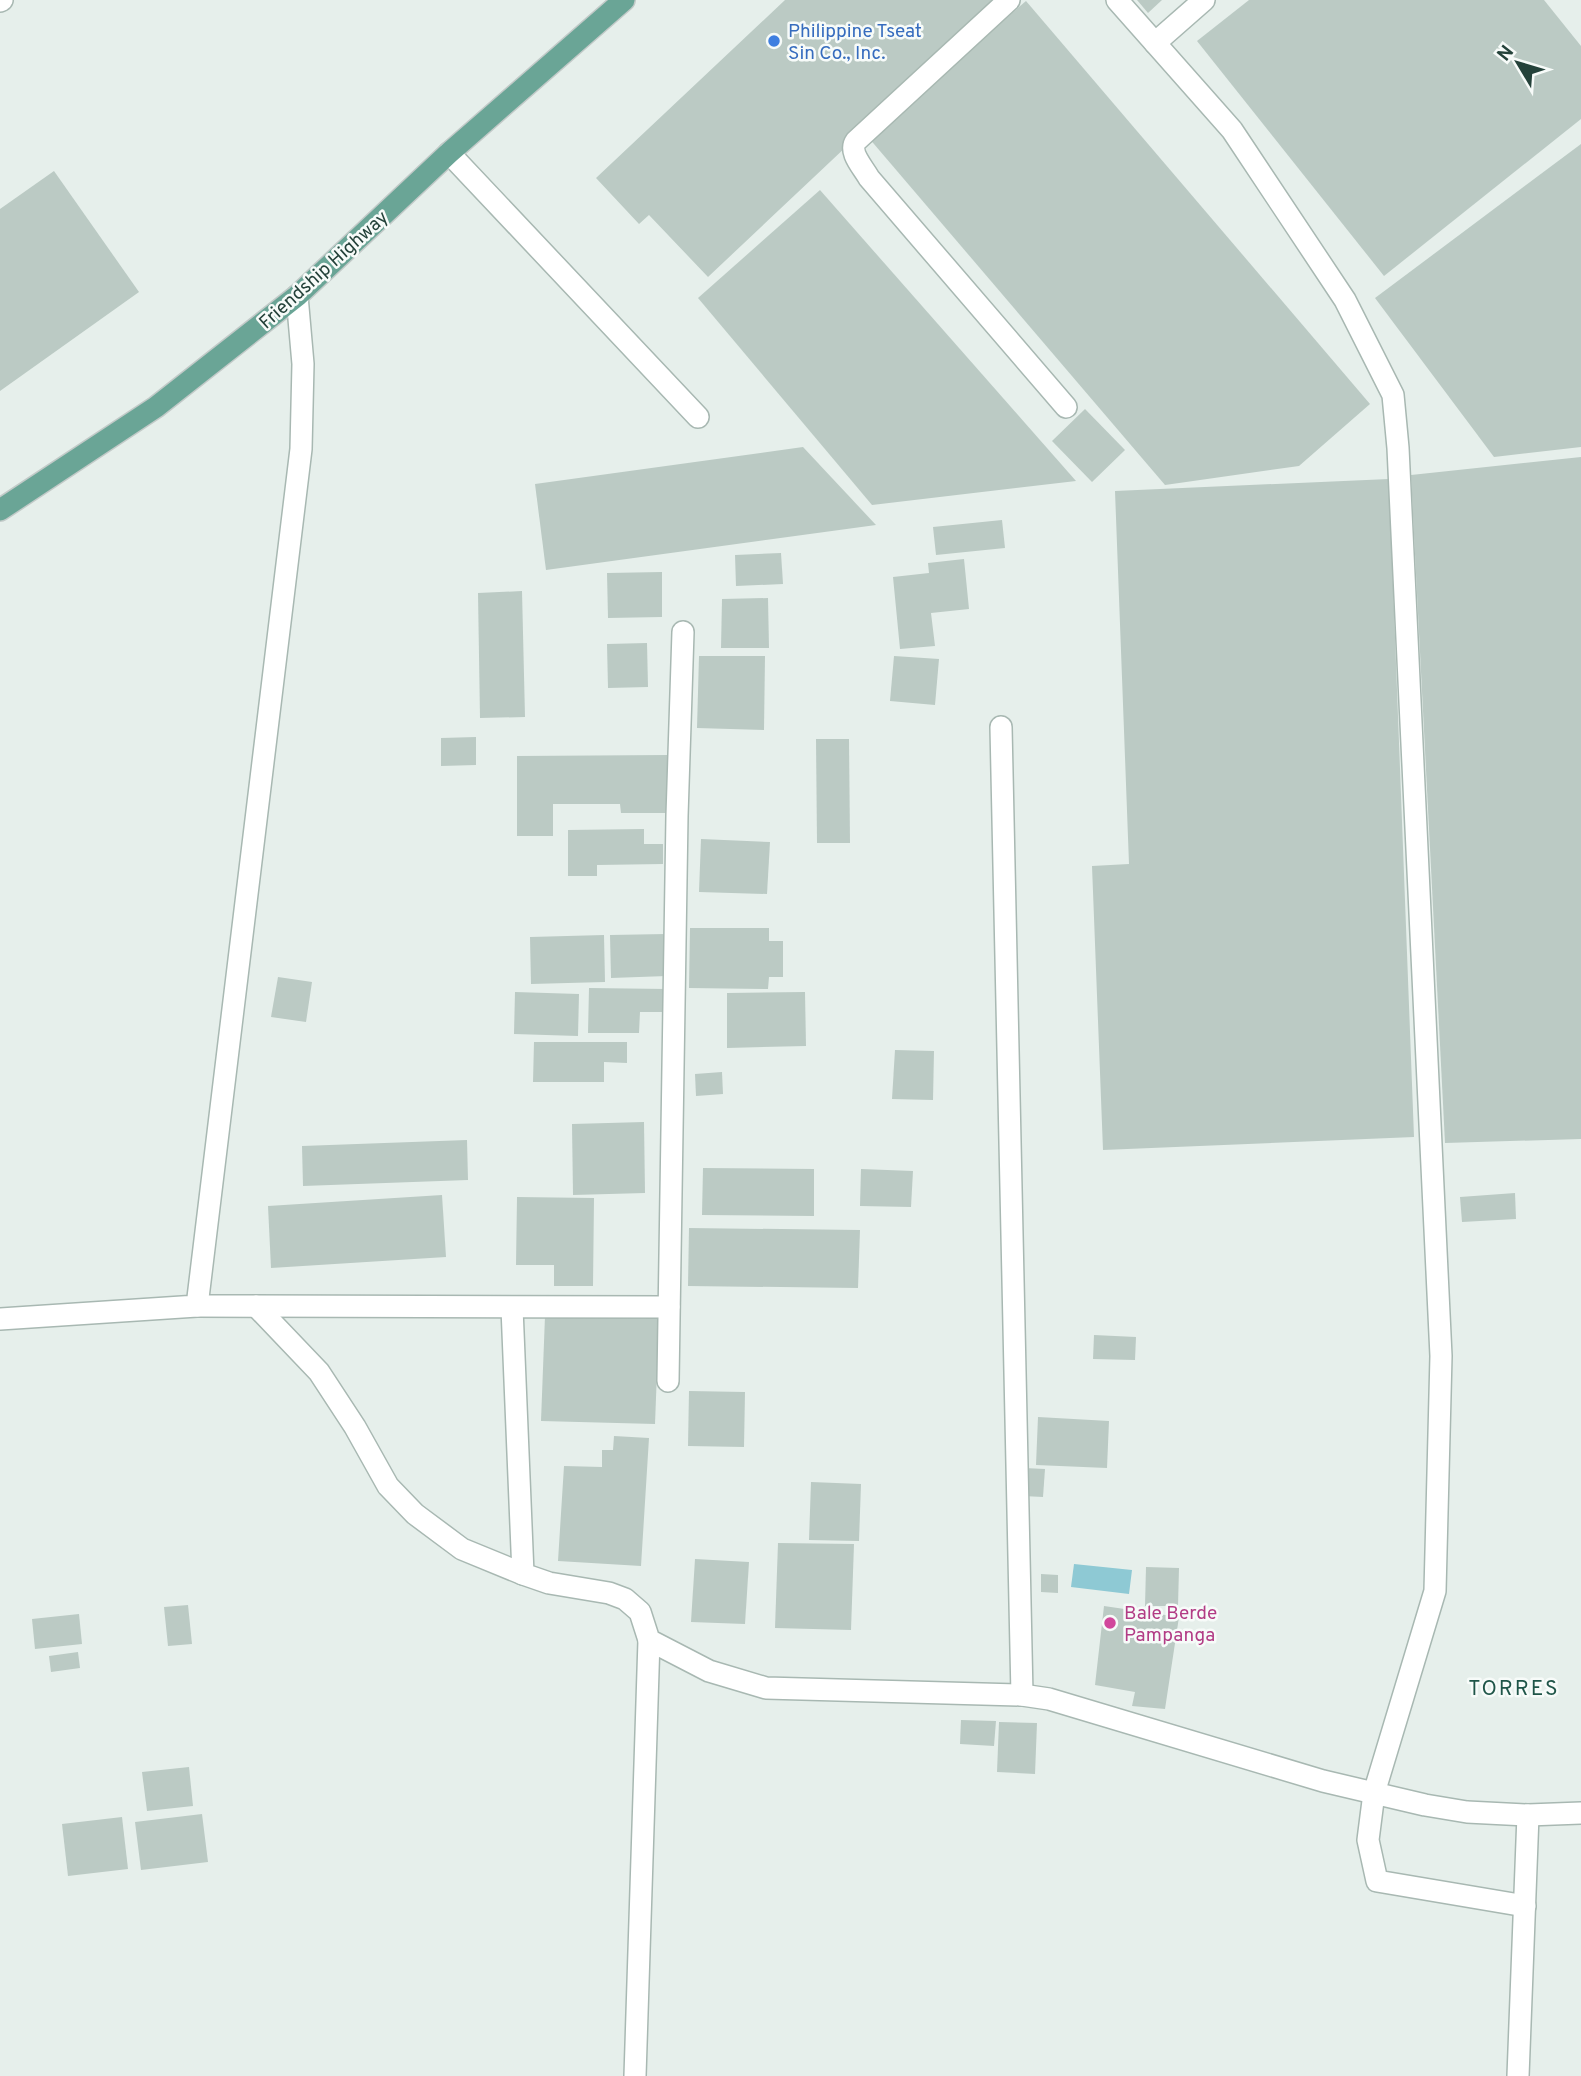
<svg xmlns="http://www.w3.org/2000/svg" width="1581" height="2076" font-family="Overpass,sans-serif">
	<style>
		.water { fill: #8ec9d4 }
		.building { fill: #bbcac4 }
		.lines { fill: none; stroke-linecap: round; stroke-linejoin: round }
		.minor-casing { stroke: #a8b8b2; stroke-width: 24 }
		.major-casing { stroke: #c2cac8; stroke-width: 24 }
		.minor { stroke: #fff; stroke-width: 21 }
		.major { stroke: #6aa596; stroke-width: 21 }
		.shop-dot { fill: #3f7fe0; stroke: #f7fbf9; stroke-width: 2.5 }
		.hotel-dot { fill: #d1479c; stroke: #f7fbf9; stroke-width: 2.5 }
		.labels { text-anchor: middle; stroke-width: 5; stroke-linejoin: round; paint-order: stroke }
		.shop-label { font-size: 19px; fill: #366cbe; stroke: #f7fbf9; text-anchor: start }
		.street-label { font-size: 19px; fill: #24423a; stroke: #f7fbf9 }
		.hotel-label { font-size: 19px; fill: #b23c85; stroke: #f7fbf9; text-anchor: start }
		.neighbourhood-label { font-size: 21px; letter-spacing: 2px; fill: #1f5548; stroke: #f7fbf9 }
	</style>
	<rect width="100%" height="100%" fill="#e6efeb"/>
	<polygon class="water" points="1074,1564 1132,1570 1129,1594 1071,1587"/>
	<g class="building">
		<polygon points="785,0 1002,0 708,277 649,215 639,224 596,178"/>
		<polygon points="1137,0 1162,0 1148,13"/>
		<polygon points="1249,0 1544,0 1581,46 1581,119 1384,276 1197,41"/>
		<polygon points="1026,1 1370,404 1299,466 1165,485 868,137"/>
		<polygon points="1581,144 1581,447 1494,457 1375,298"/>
		<polygon points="54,171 139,292 0,391 0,209"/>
		<polygon points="820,190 1076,481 872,505 698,298"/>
		<polygon points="1085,409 1125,450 1092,482 1052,441"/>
		<polygon points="803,447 876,525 546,570 535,484"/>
		<polygon points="1581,457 1581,1139 1445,1143 1411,475"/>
		<polygon points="1389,479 1414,1137 1103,1150 1092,866 1129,864 1115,491"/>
		<polygon points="1002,520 1005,548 936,555 933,527"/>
		<polygon points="781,553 783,584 736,586 735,555"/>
		<polygon points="964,559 969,609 931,613 935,646 900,649 893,577 929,573 928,563"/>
		<polygon points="662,572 662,617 608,618 607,573"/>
		<polygon points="522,591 525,717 480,718 478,593"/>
		<polygon points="768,598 769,648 721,648 722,599"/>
		<polygon points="647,643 648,687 608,688 607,644"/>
		<polygon points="699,656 765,656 764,730 697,728"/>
		<polygon points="894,656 939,659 935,705 890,701"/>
		<polygon points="476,737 476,765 441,766 441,738"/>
		<polygon points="816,739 849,739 850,843 817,843"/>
		<polygon points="668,755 668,813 621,813 620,804 553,804 553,836 517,836 517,756"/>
		<polygon points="644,829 644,844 663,844 663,864 597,865 597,876 568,876 568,830"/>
		<polygon points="701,839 770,842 767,894 699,892"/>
		<polygon points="690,928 769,928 769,941 783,941 783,977 769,977 768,989 689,988"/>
		<polygon points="666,934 667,976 611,978 610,935"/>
		<polygon points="604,935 605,982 531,984 530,937"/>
		<polygon points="278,977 312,982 306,1022 271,1017"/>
		<polygon points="589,988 667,989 667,1012 640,1012 639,1033 588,1033"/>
		<polygon points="515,992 579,994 578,1036 514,1034"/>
		<polygon points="805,992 806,1046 727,1048 727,993"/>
		<polygon points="534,1042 627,1042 627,1063 604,1062 604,1082 533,1082"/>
		<polygon points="895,1050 934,1051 933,1100 892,1099"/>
		<polygon points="722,1072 723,1094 696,1096 695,1074"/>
		<polygon points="644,1122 645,1193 573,1195 572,1124"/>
		<polygon points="467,1140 468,1180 303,1186 302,1146"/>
		<polygon points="703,1168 814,1169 814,1216 702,1215"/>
		<polygon points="861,1169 913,1171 911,1207 860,1206"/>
		<polygon points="1515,1193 1516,1219 1462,1222 1460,1197"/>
		<polygon points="442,1195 446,1257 271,1268 268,1206"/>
		<polygon points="517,1197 594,1198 593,1286 554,1286 554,1265 516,1265"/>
		<polygon points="689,1228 860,1230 858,1288 688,1286"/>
		<polygon points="545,1316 659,1319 655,1424 541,1421"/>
		<polygon points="1094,1335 1136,1337 1135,1360 1093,1359"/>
		<polygon points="689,1391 745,1392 744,1447 688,1446"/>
		<polygon points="1038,1417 1109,1421 1107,1468 1036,1465"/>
		<polygon points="614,1436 649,1438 641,1566 558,1561 564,1466 602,1467 602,1450 613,1450"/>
		<polygon points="1024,1468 1045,1469 1043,1497 1023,1496"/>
		<polygon points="811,1482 861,1484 859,1541 809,1540"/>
		<polygon points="778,1543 854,1544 851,1630 775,1628"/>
		<polygon points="695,1559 749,1562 745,1624 691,1622"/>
		<polygon points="1146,1567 1179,1568 1178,1606 1145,1606"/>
		<polygon points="1041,1574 1058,1575 1058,1593 1041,1592"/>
		<polygon points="188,1605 192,1644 168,1646 164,1607"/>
		<polygon points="1104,1606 1179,1617 1165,1709 1132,1706 1135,1692 1095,1685"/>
		<polygon points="79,1614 82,1644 35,1649 32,1619"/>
		<polygon points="78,1652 80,1668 51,1672 49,1656"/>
		<polygon points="961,1720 996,1721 994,1746 960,1744"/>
		<polygon points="999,1722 1037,1723 1035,1774 997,1772"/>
		<polygon points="189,1767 193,1806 147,1811 142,1772"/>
		<polygon points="202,1814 208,1862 141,1870 135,1822"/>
		<polygon points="122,1817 128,1869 68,1876 62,1824"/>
	</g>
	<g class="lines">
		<g class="minor-casing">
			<g id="minor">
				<path d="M1009,0L856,141C848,152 863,167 869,178L1066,407"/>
				<polyline points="1117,0 1232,130 1345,300 1393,395 1398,448 1441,1356 1435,1591 1374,1793 1368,1840 1377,1881 1525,1906"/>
				<polyline points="0,1 2,0"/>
				<polyline points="1155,43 1204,0"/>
				<polyline points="449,153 698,417"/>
				<polyline points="1001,727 1022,1695"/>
				<polyline points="197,1306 669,1307"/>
				<polyline points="256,1306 319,1372 355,1427 388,1486 415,1514 462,1549 523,1574"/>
				<polyline points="512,1308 523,1574 549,1583 609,1593 625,1599 640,1612 649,1640 709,1671 766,1688 1022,1695 1049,1699 1323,1781 1425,1805 1467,1812 1528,1815 1581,1813"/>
				<polyline points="0,1319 197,1306 301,449 303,364 297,296"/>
				<polyline points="668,1381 677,816 683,632"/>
				<polyline points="635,2076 649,1640"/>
				<polyline points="1518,2076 1528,1815"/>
			</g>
		</g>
		<g class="major-casing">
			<polyline id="major" points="0,510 156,407 297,296 449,153 624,0"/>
		</g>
		<use href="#minor" class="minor"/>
		<use href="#major" class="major"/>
	</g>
	<circle class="shop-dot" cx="774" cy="41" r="7"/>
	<circle class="hotel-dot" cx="1110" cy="1623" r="7"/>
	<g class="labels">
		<g class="shop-label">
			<text x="788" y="37">Philippine Tseat<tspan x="788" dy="22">Sin Co., Inc.</tspan></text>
		</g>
		<g class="street-label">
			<text transform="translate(323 269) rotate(-42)" y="7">Friendship Highway</text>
		</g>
		<g class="hotel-label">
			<text x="1124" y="1619">Bale Berde<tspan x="1124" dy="22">Pampanga</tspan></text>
		</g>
		<g class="neighbourhood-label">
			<text x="1514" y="1695">TORRES</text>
		</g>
	</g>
	<g transform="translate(1518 63) rotate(308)" stroke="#f7fbf9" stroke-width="5" paint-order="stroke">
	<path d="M0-5L12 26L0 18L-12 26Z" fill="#24423a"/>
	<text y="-10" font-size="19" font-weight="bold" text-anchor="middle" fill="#24423a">N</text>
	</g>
</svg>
